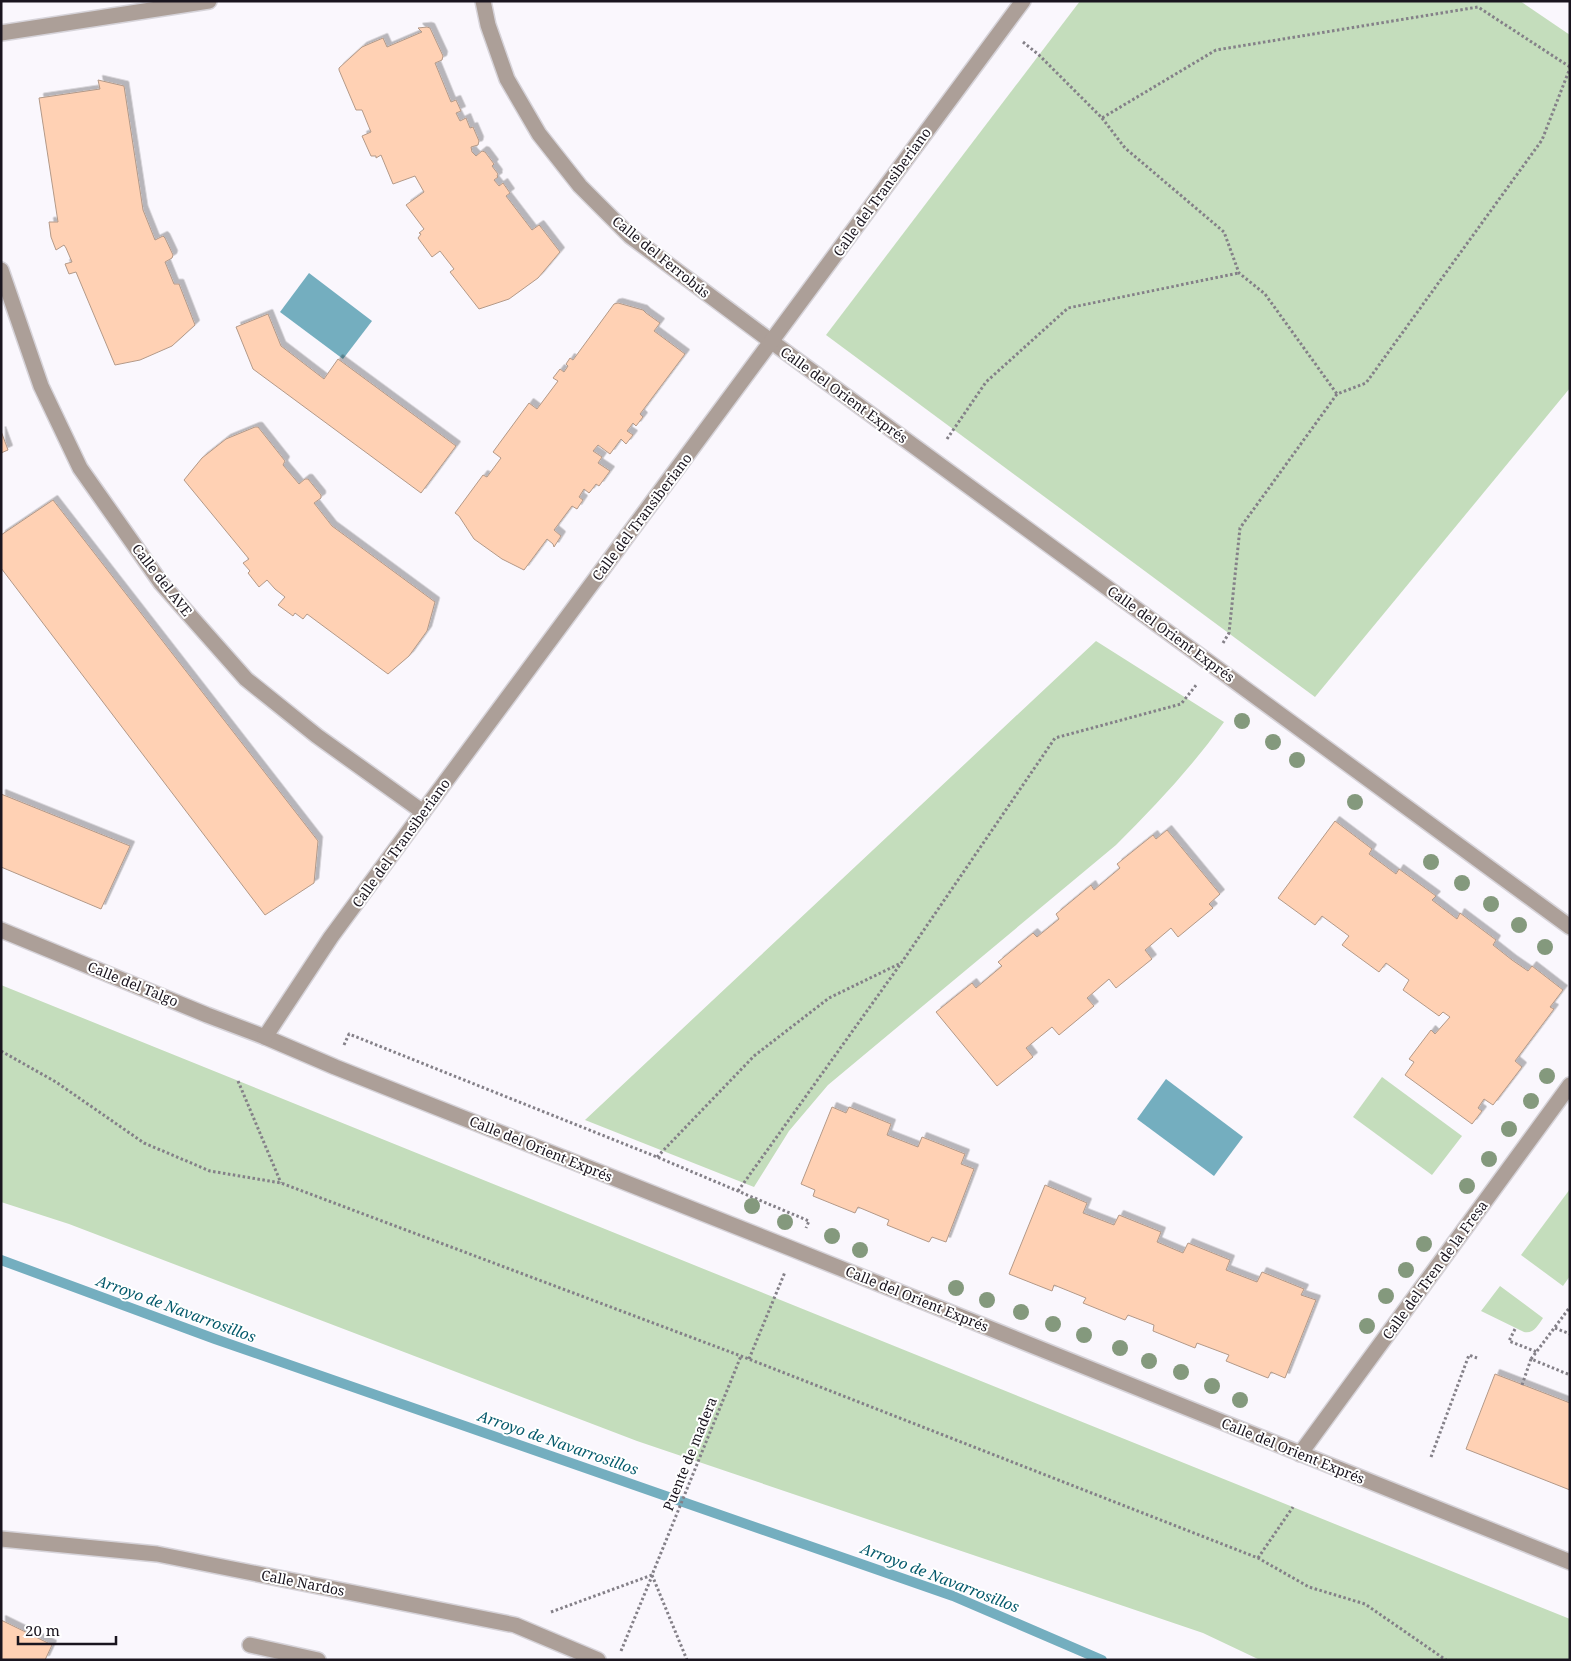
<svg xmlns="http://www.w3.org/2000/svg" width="1571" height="1661" font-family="'Noto Serif',serif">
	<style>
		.green { fill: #c4ddbc }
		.water { fill: #74aebf }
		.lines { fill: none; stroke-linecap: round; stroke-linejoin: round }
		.stream { stroke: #74aebf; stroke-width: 10 }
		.building { fill: #ffd1b4; stroke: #b39988; filter: url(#shadow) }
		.minor-casing { stroke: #d6d3d9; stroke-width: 18 }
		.path { stroke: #848088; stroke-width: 3; stroke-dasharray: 2.5 2.5; stroke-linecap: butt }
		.minor { stroke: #ac9f98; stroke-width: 15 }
		.tree { fill: #84997d }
		.labels { text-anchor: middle; stroke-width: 4; stroke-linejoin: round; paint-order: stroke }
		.street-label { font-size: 14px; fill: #1a151f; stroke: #fff }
		.water-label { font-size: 15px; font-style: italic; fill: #055a6c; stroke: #fff }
	</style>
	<defs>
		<filter id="shadow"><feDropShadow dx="4.5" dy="-4.5" stdDeviation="0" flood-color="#0004"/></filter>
	</defs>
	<rect width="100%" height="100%" fill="#faf7fd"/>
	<g class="green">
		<polygon points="1080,1 1520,1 1570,35 1570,388 1315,697 826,335"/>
		<path d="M1096,641L1224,722C1192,767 1155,806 1116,845L828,1085L789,1131L754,1187L585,1120Z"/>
		<polygon points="1,985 1570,1619 1570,1660 1260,1660 1203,1633 637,1441 69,1224 1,1202"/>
		<polygon points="1382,1077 1462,1136 1432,1175 1353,1117"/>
		<polygon points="1570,1189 1570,1276 1563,1286 1521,1255"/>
		<path d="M1500,1286L1543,1318C1538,1325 1534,1334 1524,1332L1481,1311Z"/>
	</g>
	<g class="water">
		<polygon points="309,273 372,321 343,359 280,312"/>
		<polygon points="1166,1079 1243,1137 1214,1176 1137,1119"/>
	</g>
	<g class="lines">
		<polyline class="stream" points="1,1260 215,1339 953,1596 1102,1660"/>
	</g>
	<g class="building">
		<polygon points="427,27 430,28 443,56 442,60 435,63 451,102 456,100 461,111 456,113 460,121 466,118 470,128 473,127 479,141 478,145 471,147 472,152 476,156 482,151 485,152 494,164 492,166 498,174 497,176 498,177 494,180 499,186 503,183 510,193 506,196 532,230 539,225 540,226 560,252 538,278 509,299 479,309 450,272 454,269 440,251 432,257 418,238 421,234 419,233 424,229 406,205 424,192 415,176 393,184 381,155 376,158 376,156 371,156 362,136 371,132 362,110 356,110 339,70 339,68 362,47 383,38 387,47 422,32 418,28"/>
		<polygon points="98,80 124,86 143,210 155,240 163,236 165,238 173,255 172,258 165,262 174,284 179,284 195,325 172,346 140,360 115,365 76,272 69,274 65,264 72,262 66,248 64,245 56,250 51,237 49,222 58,222 39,98 100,89"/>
		<polygon points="618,303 643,310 646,313 660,323 654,331 685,354 640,414 643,417 636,426 633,423 627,431 633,435 626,444 621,439 610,454 598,445 593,451 602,457 598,463 610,471 599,486 596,484 590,492 589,493 584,489 579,497 583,500 577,509 572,506 554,530 561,536 554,547 553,544 547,539 524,570 502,559 474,539 459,516 455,513 483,475 487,477 501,458 493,452 529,403 537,409 558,381 553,378 560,369 564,372 568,366 566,364 570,358 573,360 614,304"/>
		<polygon points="268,314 281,346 324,379 338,359 456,446 421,493 253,369 236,327"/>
		<polygon points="255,427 258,427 285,461 283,465 299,484 305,479 308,479 321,495 321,498 314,503 332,526 435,602 427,631 409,656 388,674 307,614 303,619 295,613 293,616 278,605 285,597 275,589 267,580 259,587 248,573 250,571 243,563 249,559 184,480 202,458 226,439"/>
		<polygon points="1,431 8,450 1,453"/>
		<polygon points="53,500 318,841 314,883 265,915 1,568 1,535"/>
		<polygon points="1,794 130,846 101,909 1,867"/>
		<polygon points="1335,821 1372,849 1369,854 1396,874 1399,869 1436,896 1432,900 1457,919 1460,913 1496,940 1493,945 1512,960 1528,971 1532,966 1563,990 1550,1007 1554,1009 1515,1061 1522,1067 1493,1105 1484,1099 1478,1108 1482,1111 1472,1124 1405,1075 1414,1062 1409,1059 1431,1030 1435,1034 1450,1017 1443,1012 1439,1016 1403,990 1409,980 1386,963 1379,972 1342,945 1349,936 1322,916 1315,925 1278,898"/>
		<polygon points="1167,830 1220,894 1209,904 1213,908 1178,937 1171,928 1145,950 1152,959 1116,988 1109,979 1087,998 1094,1006 1059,1035 1052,1027 1026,1048 1033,1057 997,1086 936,1012 972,983 976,988 1002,966 998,962 1033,933 1037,937 1059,919 1056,914 1091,885 1094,890 1120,868 1117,864 1153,835 1156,839"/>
		<polygon points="832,1107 846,1113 849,1107 891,1124 887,1135 918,1147 922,1137 965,1154 961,1164 974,1169 946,1242 932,1237 929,1242 887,1225 889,1220 858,1207 855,1213 813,1196 815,1190 801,1184"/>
		<polygon points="1045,1185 1087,1203 1083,1213 1114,1225 1119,1215 1161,1232 1157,1242 1183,1253 1188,1243 1230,1260 1226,1270 1257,1282 1262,1272 1304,1289 1301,1295 1316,1300 1285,1378 1271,1372 1268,1378 1226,1361 1229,1355 1197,1343 1195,1348 1153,1331 1154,1325 1128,1315 1125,1320 1083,1303 1086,1298 1054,1285 1052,1291 1009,1274"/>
		<polygon points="1495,1374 1570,1403 1570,1490 1466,1449"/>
		<polygon points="1,1620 52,1645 45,1660 1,1660"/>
	</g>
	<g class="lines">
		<g class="minor-casing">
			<g id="minor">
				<polyline points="483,1 488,25 507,79 539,134 580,186 630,236 772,342 1570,927"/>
				<polyline points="1,33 209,1"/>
				<polyline points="1,270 41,386 80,468 161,583 246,679 317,736 423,812"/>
				<polyline points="1,930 207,1015 265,1037 335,1067 795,1250 1570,1562"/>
				<polyline points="265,1037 331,937 423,812 1023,1"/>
				<polyline points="1300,1454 1570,1085"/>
				<polyline points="1,1539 157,1554 515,1625 598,1660"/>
				<polyline points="250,1645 318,1660"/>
			</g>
		</g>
		<g class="path">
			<polyline points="1023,42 1039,55 1102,118 1216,50 1478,7 1570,67"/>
			<polyline points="1102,118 1125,148 1224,232 1239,273 1265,294 1337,394"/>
			<polyline points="947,439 986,382 1068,308 1239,273"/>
			<polyline points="1223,643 1229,633 1240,528 1337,394 1366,383 1542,140 1570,68"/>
			<polyline points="344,1045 349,1034 657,1157 809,1221 806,1228"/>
			<polyline points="1,1051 56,1082 144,1143 210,1171 281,1183 741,1356 1258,1558 1309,1587 1365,1604 1446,1660"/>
			<polyline points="238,1081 281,1183"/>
			<polyline points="657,1157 754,1056 829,998 901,963"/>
			<polyline points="738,1191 902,962 1055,738 1181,704 1197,684"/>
			<polyline points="1555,1328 1570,1334"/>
			<polyline points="1515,1329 1509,1341 1537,1352"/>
			<polyline points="749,1359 785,1272"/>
			<polyline points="1531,1359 1570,1307"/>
			<polyline points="1522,1385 1531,1359 1570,1375"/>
			<polyline points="1431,1457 1469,1355 1477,1358"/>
			<polyline points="1258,1558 1293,1507"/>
			<polyline points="652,1575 687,1660"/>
			<polyline points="551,1612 652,1575 741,1356"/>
			<polyline points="621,1651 652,1576"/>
		</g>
		<use href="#minor" class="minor"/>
	</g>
	<g class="tree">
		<circle cx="1242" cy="721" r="8"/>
		<circle cx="1273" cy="742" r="8"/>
		<circle cx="1297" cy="760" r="8"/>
		<circle cx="1355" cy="802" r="8"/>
		<circle cx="1431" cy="862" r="8"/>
		<circle cx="1462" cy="883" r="8"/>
		<circle cx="1491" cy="904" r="8"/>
		<circle cx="1519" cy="925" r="8"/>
		<circle cx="1545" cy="947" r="8"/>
		<circle cx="1547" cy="1076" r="8"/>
		<circle cx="1531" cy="1101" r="8"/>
		<circle cx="1509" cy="1129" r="8"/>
		<circle cx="1489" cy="1159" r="8"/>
		<circle cx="1467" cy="1186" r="8"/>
		<circle cx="752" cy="1206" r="8"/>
		<circle cx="785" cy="1222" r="8"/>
		<circle cx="832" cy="1236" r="8"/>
		<circle cx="1424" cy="1244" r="8"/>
		<circle cx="860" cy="1250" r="8"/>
		<circle cx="1406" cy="1270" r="8"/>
		<circle cx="956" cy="1288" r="8"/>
		<circle cx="1386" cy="1296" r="8"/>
		<circle cx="987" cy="1300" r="8"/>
		<circle cx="1021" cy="1312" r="8"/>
		<circle cx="1053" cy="1324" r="8"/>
		<circle cx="1367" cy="1326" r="8"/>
		<circle cx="1084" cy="1335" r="8"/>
		<circle cx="1120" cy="1348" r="8"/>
		<circle cx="1149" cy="1361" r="8"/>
		<circle cx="1181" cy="1372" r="8"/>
		<circle cx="1212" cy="1386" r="8"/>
		<circle cx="1240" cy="1400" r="8"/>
	</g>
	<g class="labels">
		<g class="street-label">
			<text transform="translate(882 192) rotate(-54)" y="5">Calle del Transiberiano</text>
			<text transform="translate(661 257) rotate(39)" y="5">Calle del Ferrobús</text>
			<text transform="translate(844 395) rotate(36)" y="5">Calle del Orient Exprés</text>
			<text transform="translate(642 517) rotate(-53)" y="5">Calle del Transiberiano</text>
			<text transform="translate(162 580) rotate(52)" y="5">Calle del AVE</text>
			<text transform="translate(1171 634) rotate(36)" y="5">Calle del Orient Exprés</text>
			<text transform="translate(401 843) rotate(-54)" y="5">Calle del Transiberiano</text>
			<text transform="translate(133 984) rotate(22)" y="5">Calle del Talgo</text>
			<text transform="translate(541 1149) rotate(22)" y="5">Calle del Orient Exprés</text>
			<text transform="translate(1435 1270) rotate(-54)" y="5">Calle del Tren de la Fresa</text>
			<text transform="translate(917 1299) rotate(22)" y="5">Calle del Orient Exprés</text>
			<text transform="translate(1293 1451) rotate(22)" y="5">Calle del Orient Exprés</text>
			<text transform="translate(690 1454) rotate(-68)" y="5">Puente de madera</text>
			<text transform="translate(303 1583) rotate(11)" y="5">Calle Nardos</text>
		</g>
		<g class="water-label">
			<text transform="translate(176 1309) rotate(20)" y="5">Arroyo de Navarrosillos</text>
			<text transform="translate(558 1443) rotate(19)" y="5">Arroyo de Navarrosillos</text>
			<text transform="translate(940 1578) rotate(21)" y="5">Arroyo de Navarrosillos</text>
		</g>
	</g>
	<rect width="1571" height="1661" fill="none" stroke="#1a151f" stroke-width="5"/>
	<path d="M18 1636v8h98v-8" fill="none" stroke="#1a151f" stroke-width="2.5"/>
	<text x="25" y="1636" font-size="15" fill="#1a151f" stroke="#ffffff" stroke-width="4" paint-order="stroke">20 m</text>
</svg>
